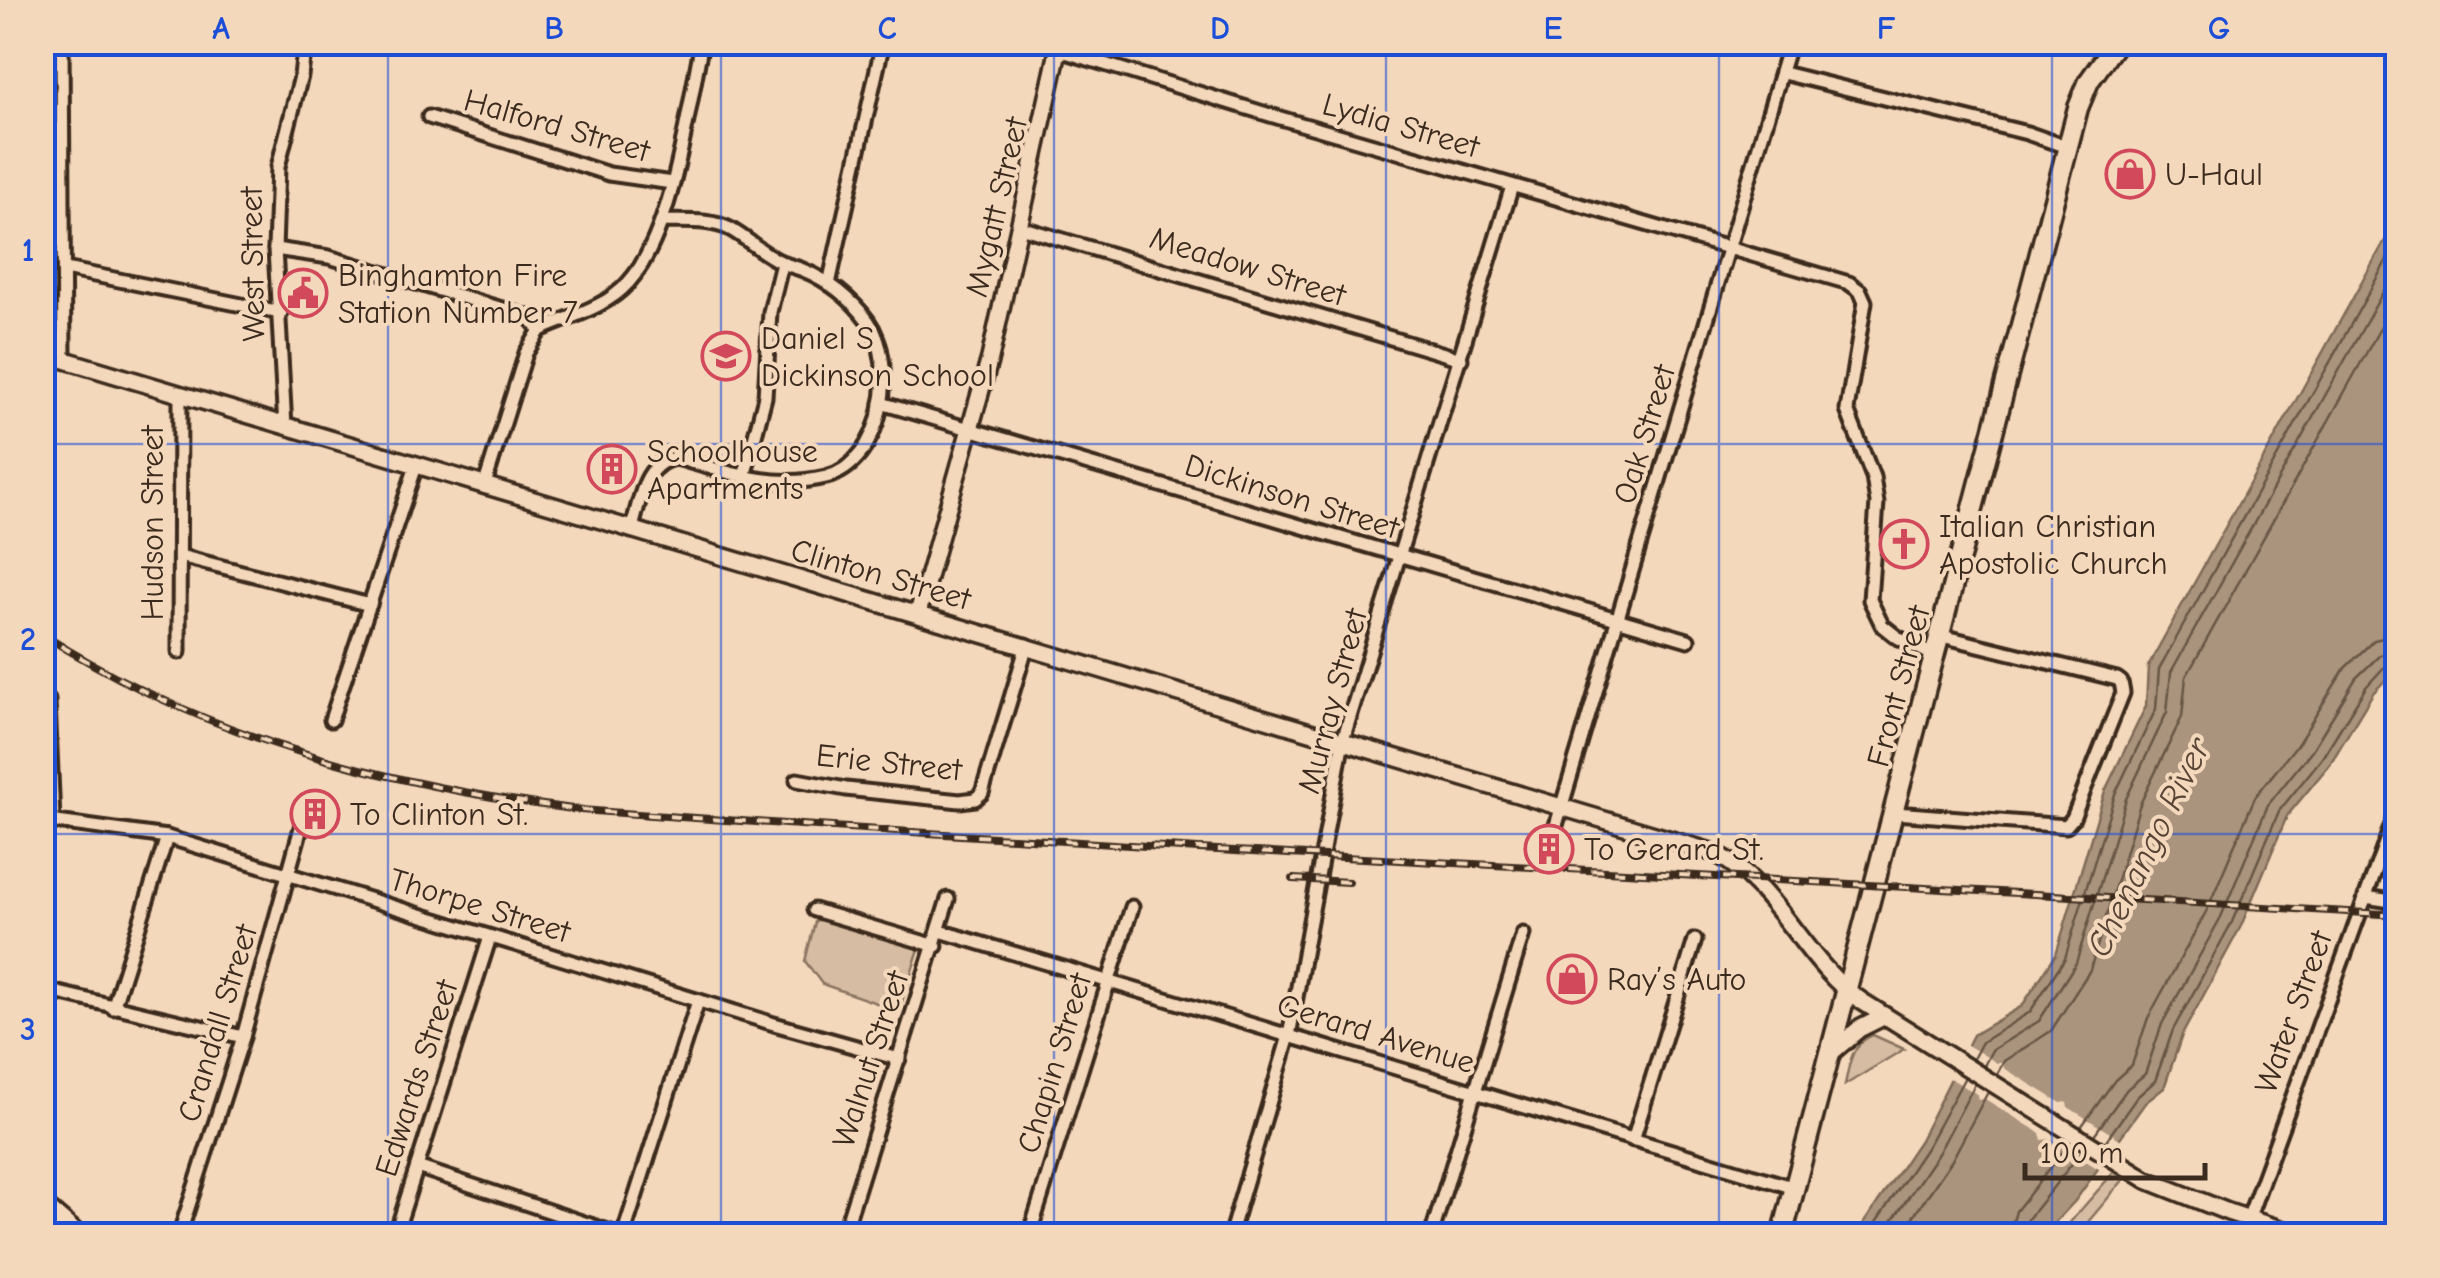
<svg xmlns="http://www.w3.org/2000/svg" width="2440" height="1278" font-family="'Comic Neue',sans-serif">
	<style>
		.green { fill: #d6bca2; stroke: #887360; stroke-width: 2.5 }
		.water { fill: #aa947d; stroke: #7e6a57; stroke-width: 2.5 }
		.pier { fill: #f4d8bb }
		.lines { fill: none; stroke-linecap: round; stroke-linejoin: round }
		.shore { stroke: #675444; stroke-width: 2.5 }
		.minor-casing { stroke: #3b2a1e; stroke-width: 19 }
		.tertiary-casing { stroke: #3b2a1e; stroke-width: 22 }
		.primary-casing { stroke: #3b2a1e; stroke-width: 25 }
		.minor { stroke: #f4d8bb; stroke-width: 11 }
		.tertiary { stroke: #f4d8bb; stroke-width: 15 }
		.primary { stroke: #f4d8bb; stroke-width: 18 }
		.rail-casing { stroke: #3b2a1e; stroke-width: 8 }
		.rail { stroke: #f4d8bb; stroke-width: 4; stroke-dasharray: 11; stroke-linecap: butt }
		.grid { fill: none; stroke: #1d4ed8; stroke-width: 2.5; stroke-opacity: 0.55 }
		.labels { text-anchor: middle; stroke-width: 8; stroke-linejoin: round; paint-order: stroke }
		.street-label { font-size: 32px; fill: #3b2a1e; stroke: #f4d8bb }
		.poi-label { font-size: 32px; fill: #3b2a1e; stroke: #f4d8bb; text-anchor: start }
		.water-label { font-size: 35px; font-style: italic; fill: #574436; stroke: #f4d8bb }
		.neatline { fill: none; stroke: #1d4ed8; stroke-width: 4 }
		.grid-label { font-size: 32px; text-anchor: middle; font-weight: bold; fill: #1d4ed8 }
	</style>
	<rect width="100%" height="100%" fill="#f4d8bb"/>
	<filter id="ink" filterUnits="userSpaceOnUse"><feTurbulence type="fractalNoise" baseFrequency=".01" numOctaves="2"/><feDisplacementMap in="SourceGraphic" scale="20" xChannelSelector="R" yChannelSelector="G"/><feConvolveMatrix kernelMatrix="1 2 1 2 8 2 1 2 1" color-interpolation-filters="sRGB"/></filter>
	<g filter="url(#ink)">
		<g class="green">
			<polygon points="816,918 919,949 899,1011 822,984 805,961"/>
			<path d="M1873,1035L1904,1049L1845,1085C1849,1065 1851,1043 1873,1035Z"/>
			<polygon points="2114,1172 2124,1179 2077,1235 2059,1235"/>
		</g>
		<polygon class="water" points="2397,219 2397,668 2373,693 2330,764 2287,816 2241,926 2182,1035 2164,1088 2145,1103 2075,1201 2043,1235 1855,1236 1920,1140 1973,1035 2022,1006 2056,954 2105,791 2146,706 2148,666"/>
		<polygon class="pier" points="1964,1043 1997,1063 2002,1063 2004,1068 2061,1103 2067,1102 2068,1107 2123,1141 2102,1171 2050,1139 2042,1140 2040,1133 1985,1099 1978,1100 1977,1094 1948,1077"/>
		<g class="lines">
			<g class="shore">
				<polyline points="1973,1059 1982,1042 2030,1012 2065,958 2115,794 2156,709 2159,669 2398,240"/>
				<polyline points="1984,1066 1992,1050 2039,1021 2076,963 2126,799 2167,712 2171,672 2398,265"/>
				<polyline points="1997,1074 2004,1061 2051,1031 2090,970 2140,804 2182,717 2186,677 2398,296"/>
				<polyline points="2081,1127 2115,1080 2132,1065 2148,1018 2207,910 2255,797 2299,742 2345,668 2374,640 2398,635"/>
				<polyline points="2094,1135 2127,1089 2145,1074 2162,1024 2221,917 2268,805 2312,750 2356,678 2380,655 2398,650"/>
				<polyline points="2105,1142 2137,1097 2155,1081 2173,1030 2232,922 2279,811 2322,758 2366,687 2387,664 2398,662"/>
				<polyline points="1867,1236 1928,1145 1965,1077"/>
				<polyline points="1882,1236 1939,1152 1975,1084"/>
				<polyline points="1900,1236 1952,1160 1988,1092"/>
				<polyline points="2009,1236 2016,1211 2070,1143"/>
				<polyline points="2024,1236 2028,1219 2082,1151"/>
			</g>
			<g class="minor-casing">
				<g id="minor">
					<polyline points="62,42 64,359"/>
					<polyline points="1059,50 1270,115 1849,283 1860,291 1865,302 1847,410 1873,477 1877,503 1870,600 1882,625 1897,637 1937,657"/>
					<polyline points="1783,73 2027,133 2067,147"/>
					<polyline points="429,117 609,174 672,183"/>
					<polyline points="1020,227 1461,359"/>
					<polyline points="275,249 329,257 529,317 540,330"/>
					<polyline points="65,269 281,313"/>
					<polyline points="829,284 883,42"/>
					<polyline points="881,403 1688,640"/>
					<polyline points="285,427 275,249 278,167 301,76 305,42"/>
					<polyline points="744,477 765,397 770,312 782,263"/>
					<path d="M484,487L526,353L540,330C569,317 607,307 628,283C673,234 688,109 702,42"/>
					<path d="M631,531C640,503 643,460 677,458C726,472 774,490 826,477C883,463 899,365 868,321C852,299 828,280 803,270C796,267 788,266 781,262C763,254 748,239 730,229C710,219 684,222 663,221"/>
					<polyline points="180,556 370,605"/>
					<polyline points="179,652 180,395"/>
					<polyline points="48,700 53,821"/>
					<polyline points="331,720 416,466"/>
					<polyline points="797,780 846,789 960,801 975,799 982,793 1027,645"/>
					<polyline points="1895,813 2066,826 2073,818 2123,693 2121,682 2117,679 1942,636"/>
					<polyline points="42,820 167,837 774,1024 899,1059"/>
					<polyline points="1551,842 1790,42"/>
					<polyline points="2365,897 2398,902"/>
					<polyline points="814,910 936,946"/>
					<polyline points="940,931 1795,1188"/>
					<polyline points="42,989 243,1037"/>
					<polyline points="113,1008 167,837"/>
					<polyline points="1633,1140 1695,940"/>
					<polyline points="417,1167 623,1236"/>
					<polyline points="179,1236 243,1037 302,824"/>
					<polyline points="395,1236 490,937"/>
					<polyline points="623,1236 698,1001"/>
					<polyline points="843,1236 948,899"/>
					<polyline points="1029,1236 1132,907"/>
					<polyline points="1230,1236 1289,1036 1343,740 1512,186"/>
					<polyline points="1431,1236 1523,934"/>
					<polyline points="2242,1236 2398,808"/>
				</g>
			</g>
			<g class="tertiary-casing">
				<g id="tertiary">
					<path d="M42,353L1715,853C1778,886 1804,964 1863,1002L2147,1180L2228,1212L2302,1236"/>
					<polyline points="918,613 990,358 1060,42"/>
					<polyline points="1831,1053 1859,1029 1885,1016"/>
				</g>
			</g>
			<g class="primary-casing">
				<g id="primary">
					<polyline points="42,1205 78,1236"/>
					<polyline points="1782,1236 2078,108 2089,81 2117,42"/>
				</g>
			</g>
			<use href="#minor" class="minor"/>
			<use href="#tertiary" class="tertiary"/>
			<use href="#primary" class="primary"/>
			<g class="rail-casing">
				<g id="rail">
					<path d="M42,634C206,739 390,786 580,810C1185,853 1792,878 2398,915"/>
					<polyline points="1293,879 1349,882"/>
				</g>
			</g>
			<use href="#rail" class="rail"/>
		</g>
	</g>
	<path class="grid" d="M388,42V1236M721,42V1236M1054,42V1236M1386,42V1236M1719,42V1236M2052,42V1236M42,444H2398M42,834H2398"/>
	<defs>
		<g id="shop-ring" transform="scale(2.5)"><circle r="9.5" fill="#f4d8bb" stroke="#d1495b" stroke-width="1.5"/><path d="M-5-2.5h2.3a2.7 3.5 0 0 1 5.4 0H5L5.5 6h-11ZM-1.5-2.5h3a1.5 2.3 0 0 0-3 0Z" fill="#d1495b"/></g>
		<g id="civic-ring" transform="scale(2.5)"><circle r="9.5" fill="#f4d8bb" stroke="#d1495b" stroke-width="1.5"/><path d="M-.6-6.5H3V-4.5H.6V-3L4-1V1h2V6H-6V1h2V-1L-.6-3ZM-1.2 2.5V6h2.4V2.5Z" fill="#d1495b"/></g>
		<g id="school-ring" transform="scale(2.5)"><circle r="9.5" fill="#f4d8bb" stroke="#d1495b" stroke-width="1.5"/><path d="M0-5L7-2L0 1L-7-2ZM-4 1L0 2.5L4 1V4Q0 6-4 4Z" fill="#d1495b"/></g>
		<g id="building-ring" transform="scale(2.5)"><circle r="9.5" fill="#f4d8bb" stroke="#d1495b" stroke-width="1.5"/><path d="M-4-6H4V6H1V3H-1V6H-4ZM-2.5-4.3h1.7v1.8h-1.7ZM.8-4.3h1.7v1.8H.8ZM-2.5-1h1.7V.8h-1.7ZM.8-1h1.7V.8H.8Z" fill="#d1495b"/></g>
		<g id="church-ring" transform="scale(2.5)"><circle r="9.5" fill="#f4d8bb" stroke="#d1495b" stroke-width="1.5"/><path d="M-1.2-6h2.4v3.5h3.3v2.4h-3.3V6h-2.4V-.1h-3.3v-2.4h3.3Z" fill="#d1495b"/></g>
	</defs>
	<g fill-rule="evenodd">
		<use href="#shop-ring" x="2130" y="174"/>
		<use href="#civic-ring" x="303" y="293"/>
		<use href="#school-ring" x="726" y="356"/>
		<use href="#building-ring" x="612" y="469"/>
		<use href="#church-ring" x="1904" y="544"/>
		<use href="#building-ring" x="315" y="814"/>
		<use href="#building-ring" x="1549" y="849"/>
		<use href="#shop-ring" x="1572" y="979"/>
	</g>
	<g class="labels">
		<g class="street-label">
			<text transform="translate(557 125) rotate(16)" y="11">Halford Street</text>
			<text transform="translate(1401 125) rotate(16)" y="11">Lydia Street</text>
			<text transform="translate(996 207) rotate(-77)" y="11">Mygatt Street</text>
			<text transform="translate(252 264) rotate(-91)" y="11">West Street</text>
			<text transform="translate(1248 266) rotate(17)" y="11">Meadow Street</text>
			<text transform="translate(1644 434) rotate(-73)" y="11">Oak Street</text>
			<text transform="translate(1292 496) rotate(17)" y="11">Dickinson Street</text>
			<text transform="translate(152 523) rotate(-90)" y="11">Hudson Street</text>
			<text transform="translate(881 574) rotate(16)" y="11">Clinton Street</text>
			<text transform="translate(1898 686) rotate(-75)" y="11">Front Street</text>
			<text transform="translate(1332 701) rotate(-75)" y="11">Murray Street</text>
			<text transform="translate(889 762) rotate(6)" y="11">Erie Street</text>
			<text transform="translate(480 905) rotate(17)" y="11">Thorpe Street</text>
			<text transform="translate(2293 1012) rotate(-70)" y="11">Water Street</text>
			<text transform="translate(217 1023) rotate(-73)" y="11">Crandall Street</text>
			<text transform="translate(1376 1033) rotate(17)" y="11">Gerard Avenue</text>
			<text transform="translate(870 1059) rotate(-72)" y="11">Walnut Street</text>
			<text transform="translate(1054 1063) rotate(-73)" y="11">Chapin Street</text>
			<text transform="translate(416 1078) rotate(-72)" y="11">Edwards Street</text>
		</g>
		<g class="poi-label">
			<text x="2165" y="185">U-Haul</text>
			<text x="338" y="286">Binghamton Fire<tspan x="338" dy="37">Station Number 7</tspan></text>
			<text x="761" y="349">Daniel S<tspan x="761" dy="37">Dickinson School</tspan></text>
			<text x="647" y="462">Schoolhouse<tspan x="647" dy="37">Apartments</tspan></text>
			<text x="1939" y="537">Italian Christian<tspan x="1939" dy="37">Apostolic Church</tspan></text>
			<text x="350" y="825">To Clinton St.</text>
			<text x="1584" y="860">To Gerard St.</text>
			<text x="1607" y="990">Ray’s Auto</text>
		</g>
		<g class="water-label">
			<text transform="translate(2148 847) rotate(-64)" y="12">Chenango River</text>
		</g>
	</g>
	<rect width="2440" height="1278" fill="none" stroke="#f4d8bb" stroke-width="110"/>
	<path d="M2025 1163v15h180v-15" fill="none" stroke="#3b2a1e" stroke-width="5"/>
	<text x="2040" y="1163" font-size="30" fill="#3b2a1e" stroke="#f4d8bb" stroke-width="8" paint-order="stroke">100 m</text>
	<rect x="55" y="55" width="2330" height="1168" class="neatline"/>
	<g class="grid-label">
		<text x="221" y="39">A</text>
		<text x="554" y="39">B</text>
		<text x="887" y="39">C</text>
		<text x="1220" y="39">D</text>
		<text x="1553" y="39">E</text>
		<text x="1886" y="39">F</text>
		<text x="2219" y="39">G</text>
		<text x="28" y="261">1</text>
		<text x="28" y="650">2</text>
		<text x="28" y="1040">3</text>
	</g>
</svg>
